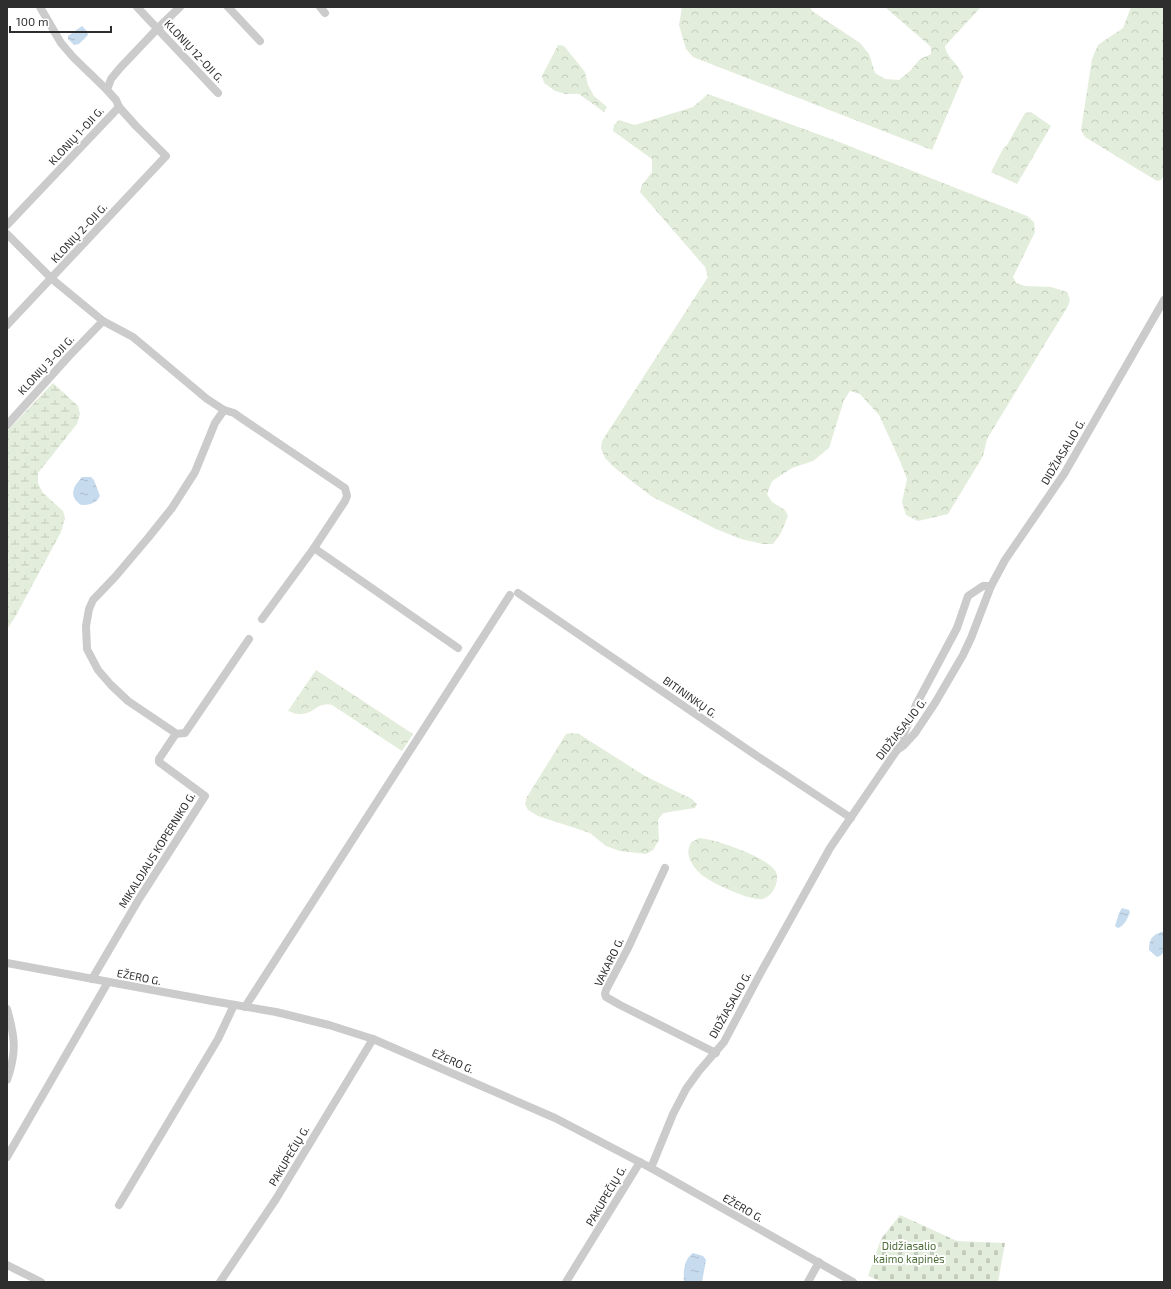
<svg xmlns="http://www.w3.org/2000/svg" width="1171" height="1289" font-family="'Exo 2',sans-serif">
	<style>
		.forest { fill: url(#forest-crowns) }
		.wetland { fill: url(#wetland-marsh) }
		.cemetery { fill: url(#cemetery-stones) }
		.water { fill: url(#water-ripples) }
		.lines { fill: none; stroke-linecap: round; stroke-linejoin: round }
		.minor { stroke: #cbcbcb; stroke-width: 8 }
		.labels { text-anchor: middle; stroke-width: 4; stroke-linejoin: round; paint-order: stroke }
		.street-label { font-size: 11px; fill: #2e2e2e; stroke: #fff }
		.park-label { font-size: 11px; fill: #4d6d39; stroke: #fff }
	</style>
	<defs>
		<pattern id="forest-crowns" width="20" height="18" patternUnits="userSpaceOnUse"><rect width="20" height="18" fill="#e3eddb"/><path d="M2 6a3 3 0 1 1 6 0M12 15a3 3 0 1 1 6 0" fill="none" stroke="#c3ccbc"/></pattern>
		<pattern id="wetland-marsh" width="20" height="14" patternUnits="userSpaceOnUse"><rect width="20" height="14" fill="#e3eddb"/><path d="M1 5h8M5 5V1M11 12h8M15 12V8" fill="none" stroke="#c3ccbc"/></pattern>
		<pattern id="cemetery-stones" width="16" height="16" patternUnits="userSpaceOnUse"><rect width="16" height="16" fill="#e3eddb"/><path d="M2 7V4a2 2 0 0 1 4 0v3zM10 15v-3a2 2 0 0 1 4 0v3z" fill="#c3ccbc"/></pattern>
		<pattern id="water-ripples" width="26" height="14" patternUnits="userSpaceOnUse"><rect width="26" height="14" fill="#c6dbed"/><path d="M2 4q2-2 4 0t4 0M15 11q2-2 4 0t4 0" fill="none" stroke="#aabccc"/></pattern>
	</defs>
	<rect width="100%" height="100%" fill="#fff"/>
	<g class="forest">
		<path d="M682,7H810L812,11L860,43L869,54L875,73L885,79L899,80L910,71L920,59L931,54V47L885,7H981L945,46C946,57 960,65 963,77L932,150L693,57L686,49L679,25Z"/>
		<polygon points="1131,7 1164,7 1164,175 1161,180 1157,181 1085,137 1081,130 1092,59 1098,45 1123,28"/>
		<polygon points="558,45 564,46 585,72 588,85 594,96 607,107 604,112 579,94 566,94 555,91 544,83 542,76"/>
		<polygon points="708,94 834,140 1027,216 1034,222 1035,232 1013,277 1016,283 1025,286 1051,287 1067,292 1070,300 1068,306 987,439 983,456 948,514 918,521 906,515 902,502 907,479 900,461 879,415 860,394 850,391 844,400 829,448 813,461 792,468 772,481 767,494 772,502 785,510 788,516 781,533 773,544 763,544 741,539 716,529 651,496 615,468 605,458 601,448 602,441 708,277 705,267 640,192 642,185 652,172 652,159 613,131 614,125 619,120 635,125 693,107"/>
		<polygon points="1031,112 1051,126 1017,184 991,172 1003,149 1007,145 1025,113"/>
		<path d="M316,670L413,734L402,751L332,705C318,701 314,714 301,714C297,715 292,712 288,711Z"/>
		<polygon points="570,733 579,734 645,776 692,799 697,804 695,808 663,813 658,820 659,840 653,850 646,854 620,851 606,846 590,833 538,816 528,810 525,804 527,797 566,734"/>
		<path d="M699,838C715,839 768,857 776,872C780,881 773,896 763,899C758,900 747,897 742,895C731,891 715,884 706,878C695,871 683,856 691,843C693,841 697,839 699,838Z"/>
	</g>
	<polygon class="wetland" points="53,383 78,406 80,414 77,424 38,473 38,483 43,493 63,511 65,518 61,532 14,619 7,629 7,431"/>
	<polygon class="cemetery" points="900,1215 957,1241 1005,1243 998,1282 883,1282 868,1276 881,1239"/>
	<g class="water">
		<polygon points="82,26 87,31 88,35 79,44 74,45 68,39 68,36"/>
		<path d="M82,477H91L94,480L100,496C96,504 89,505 81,505C68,496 73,487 82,477Z"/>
		<path d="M1122,908L1129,910L1130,912C1128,918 1124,926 1118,928L1115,926L1119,913Z"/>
		<path d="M1161,932H1164V952L1160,956L1157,957L1149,950C1149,940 1151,936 1161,932Z"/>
		<path d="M693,1253L703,1256L706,1260L702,1282H684C683,1272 684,1259 693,1253Z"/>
	</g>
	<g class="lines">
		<g class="minor">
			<polyline points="40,7 61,43 73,57 107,90"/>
			<polyline points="137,7 218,93"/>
			<polyline points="228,7 260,41"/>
			<polyline points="320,7 325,13"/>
			<polyline points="7,225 119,107 116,100 107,90 111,79 120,68 158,28 180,7"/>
			<polyline points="7,234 52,279 103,321 133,337 207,399 224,410 234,413 241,418 345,488 347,496 345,501 314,548 262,619"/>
			<polyline points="7,325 166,156 136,126 119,107"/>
			<polyline points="7,425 69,356 103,321"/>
			<polyline points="314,548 458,648"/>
			<polyline points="518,593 757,756 851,818"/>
			<polyline points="175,734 185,733 249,639"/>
			<polyline points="897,750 916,705 957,628 968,596 983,586 991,586"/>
			<polyline points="665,868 628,948 606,990 605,994 606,997 620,1005 716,1053"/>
			<polyline points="7,963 212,1001 276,1012 329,1025 373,1039 555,1118 651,1168 853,1282"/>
			<polyline points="92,979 139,899 205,796 159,762 159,759 175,735 174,732 128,701 111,685 98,670 87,649 86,626 89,609 93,600 115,577 148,538 172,508 195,472 215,423 224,410"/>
			<polyline points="245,1007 510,595"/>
			<path d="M7,1009C15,1037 17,1052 7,1080"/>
			<polyline points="7,1157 108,982"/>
			<polyline points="651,1168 673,1114 686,1089 699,1071 724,1042 760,974 830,848 897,750 903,746 915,733 935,703 963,655 971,638 991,586 1005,560 1064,474 1164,300"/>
			<polyline points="119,1205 218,1039 234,1005"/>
			<polyline points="7,1265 41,1282"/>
			<polyline points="220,1282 276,1199 373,1039"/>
			<polyline points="566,1282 640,1162"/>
			<polyline points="808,1282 819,1262"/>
		</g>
	</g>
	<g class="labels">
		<g class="street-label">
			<text transform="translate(194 51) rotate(47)" y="4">KLONIŲ 12-OJI G.</text>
			<text transform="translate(76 136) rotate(-47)" y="4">KLONIŲ 1-OJI G.</text>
			<text transform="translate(79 233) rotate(-47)" y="4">KLONIŲ 2-OJI G.</text>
			<text transform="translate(46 365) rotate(-47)" y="4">KLONIŲ 3-OJI G.</text>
			<text transform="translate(1063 452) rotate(-59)" y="4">DIDŽIASALIO G.</text>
			<text transform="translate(690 697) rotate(35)" y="4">BITININKŲ G.</text>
			<text transform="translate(901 729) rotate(-52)" y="4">DIDŽIASALIO G.</text>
			<text transform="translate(157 850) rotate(-58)" y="4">MIKALOJAUS KOPERNIKO G.</text>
			<text transform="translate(609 962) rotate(-64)" y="4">VAKARO G.</text>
			<text transform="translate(139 977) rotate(11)" y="4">EŽERO G.</text>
			<text transform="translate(730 1005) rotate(-61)" y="4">DIDŽIASALIO G.</text>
			<text transform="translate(453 1061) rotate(24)" y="4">EŽERO G.</text>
			<text transform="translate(289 1156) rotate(-59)" y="4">PAKUPEČIŲ G.</text>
			<text transform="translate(606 1196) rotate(-59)" y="4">PAKUPEČIŲ G.</text>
			<text transform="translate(743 1208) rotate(30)" y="4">EŽERO G.</text>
		</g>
		<g class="park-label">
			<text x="909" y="1250">Didžiasalio<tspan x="909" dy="13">kaimo kapinės</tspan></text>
		</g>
	</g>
	<rect width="1171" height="1289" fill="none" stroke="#2e2e2e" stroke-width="16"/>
	<path d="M10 26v6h101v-6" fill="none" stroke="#2e2e2e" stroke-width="2"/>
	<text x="16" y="26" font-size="12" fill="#2e2e2e" stroke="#ffffff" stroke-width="3" paint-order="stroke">100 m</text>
</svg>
